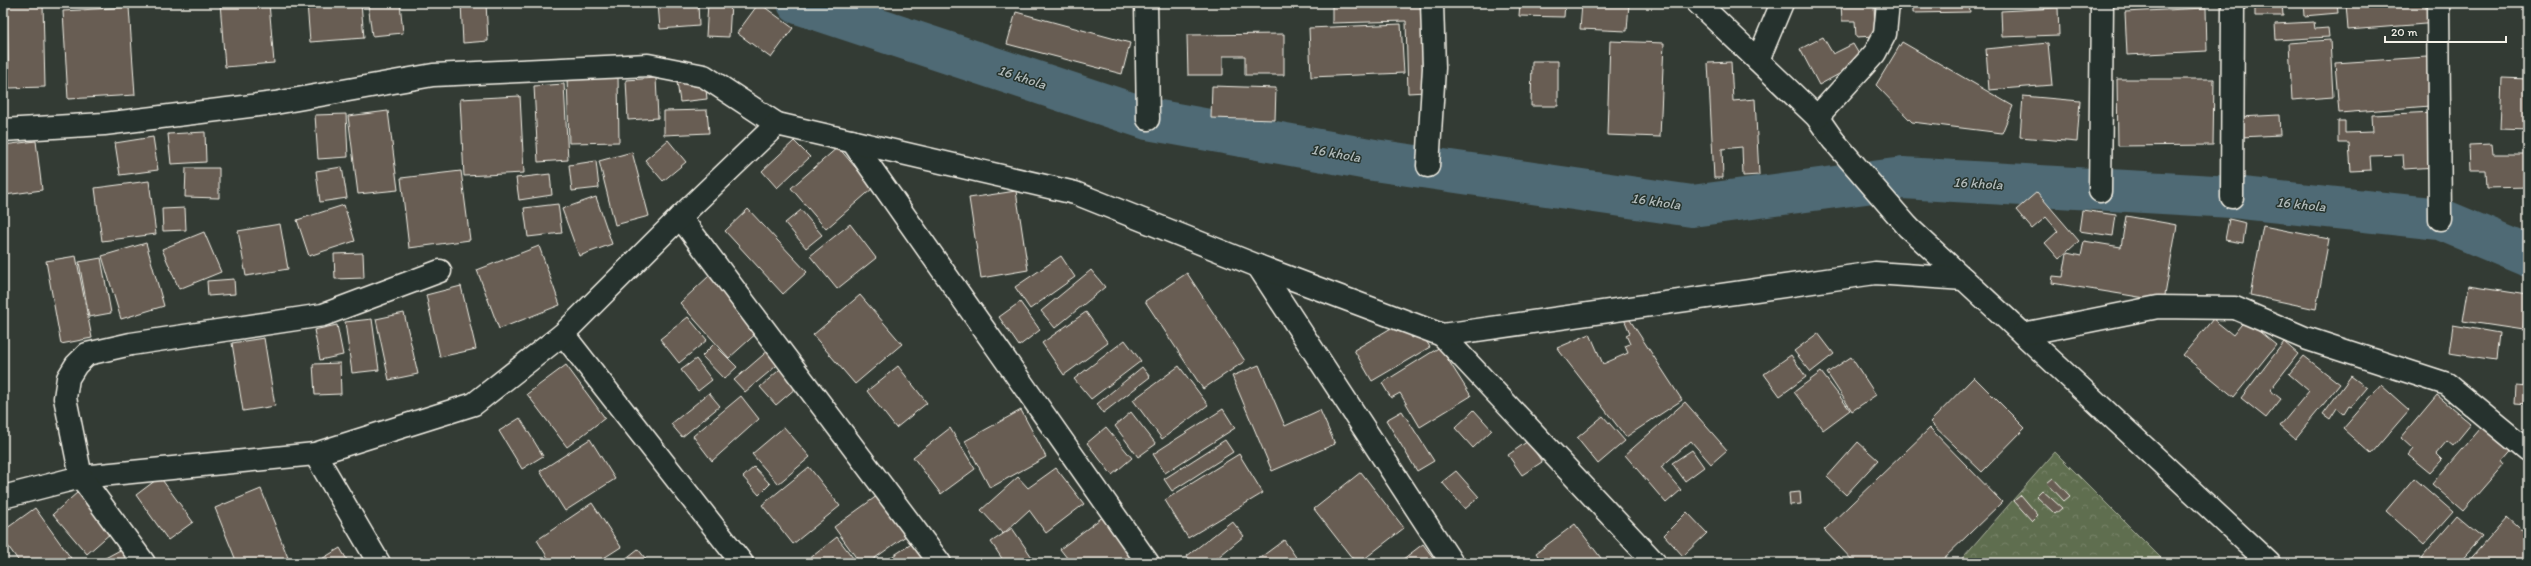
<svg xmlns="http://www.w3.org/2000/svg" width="2531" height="566" font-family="Itim,sans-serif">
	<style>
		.park { fill: url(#park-crowns); stroke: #aab09c }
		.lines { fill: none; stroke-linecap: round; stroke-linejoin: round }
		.canal { stroke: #4f6a74; stroke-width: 42 }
		.building { fill: #675d52; stroke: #f4f1e8 }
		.minor-casing { stroke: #f4f1e8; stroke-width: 25 }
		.major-casing { stroke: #f4f1e8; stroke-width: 25 }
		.minor { stroke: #26332d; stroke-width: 22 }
		.major { stroke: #26332d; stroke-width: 22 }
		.labels { text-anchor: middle; stroke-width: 3; stroke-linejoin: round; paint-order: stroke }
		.water-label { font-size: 14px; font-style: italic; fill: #b2bbba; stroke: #26332d }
	</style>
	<defs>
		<pattern id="park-crowns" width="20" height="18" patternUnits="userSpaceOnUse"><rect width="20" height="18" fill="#5f6e50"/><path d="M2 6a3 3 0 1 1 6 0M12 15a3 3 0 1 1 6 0" fill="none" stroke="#778369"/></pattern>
	</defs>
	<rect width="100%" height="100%" fill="#333b34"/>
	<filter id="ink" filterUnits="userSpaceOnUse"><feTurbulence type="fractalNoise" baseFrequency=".025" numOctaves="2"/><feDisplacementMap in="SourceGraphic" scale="8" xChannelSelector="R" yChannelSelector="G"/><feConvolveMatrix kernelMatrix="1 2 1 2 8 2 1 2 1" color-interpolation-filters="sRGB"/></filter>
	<g filter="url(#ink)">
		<polygon class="park" points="2055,452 2166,563 1958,563"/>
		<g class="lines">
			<polyline class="canal" points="798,3 1148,119 1374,160 1692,206 1903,178 2232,197 2440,219 2528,256"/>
		</g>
		<g class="building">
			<polygon points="220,3 269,3 274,63 225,67"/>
			<polygon points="307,3 361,3 364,38 310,42"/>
			<polygon points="368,3 400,3 403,33 372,36"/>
			<polygon points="461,3 486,3 488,41 463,43"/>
			<polygon points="658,3 698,3 699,26 660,29"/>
			<polygon points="708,3 731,3 729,37 706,36"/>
			<polygon points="759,3 793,28 771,58 737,33"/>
			<polygon points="1332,3 1424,3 1426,92 1408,93 1406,21 1332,23"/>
			<polygon points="1520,3 1565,3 1564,17 1519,16"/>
			<polygon points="1582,3 1629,3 1627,31 1580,29"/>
			<polygon points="1841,3 1874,3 1875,36 1856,37 1855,21 1842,21"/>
			<polygon points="1913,3 1969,3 1970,12 1913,13"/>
			<polygon points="2255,3 2282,3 2283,16 2255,16"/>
			<polygon points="2303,3 2337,3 2338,13 2304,16"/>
			<polygon points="2346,3 2436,3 2438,23 2348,30"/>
			<polygon points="7,4 43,4 45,87 9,88"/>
			<polygon points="129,7 135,95 68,99 63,11"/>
			<polygon points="2058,8 2059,35 2002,37 2001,11"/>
			<polygon points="2206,8 2207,51 2127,55 2125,12"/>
			<polygon points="1016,12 1130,43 1122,74 1007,44"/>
			<polygon points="2314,22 2315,29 2328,28 2329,37 2276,40 2275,24"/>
			<polygon points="1401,24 1404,73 1311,77 1309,28"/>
			<polygon points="1284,34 1284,75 1245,75 1245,56 1223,56 1223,75 1188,75 1187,35"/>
			<polygon points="1823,37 1833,54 1853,44 1863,61 1819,85 1800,49"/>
			<polygon points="2330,40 2333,97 2292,100 2289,43"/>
			<polygon points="1610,41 1664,43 1660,137 1607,135"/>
			<polygon points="1902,42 2013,106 2002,133 1912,122 1876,85"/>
			<polygon points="2048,43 2052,85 1989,90 1986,49"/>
			<polygon points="2427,57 2430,106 2339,113 2335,63"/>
			<polygon points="1532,61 1558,61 1558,106 1531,106"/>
			<polygon points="1731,62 1733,101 1755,99 1759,175 1743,176 1742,147 1722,149 1723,178 1714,178 1708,63"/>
			<polygon points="567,77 618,77 619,142 569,143"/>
			<polygon points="656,78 658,118 628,120 626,80"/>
			<polygon points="2502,78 2528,79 2528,130 2500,129"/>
			<polygon points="705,79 707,99 680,102 677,82"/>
			<polygon points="2117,79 2214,79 2213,145 2118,146"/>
			<polygon points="564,84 568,160 538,162 534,86"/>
			<polygon points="1212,86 1276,88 1275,120 1211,118"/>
			<polygon points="520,96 524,173 464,176 460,99"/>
			<polygon points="2023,96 2080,101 2077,142 2020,137"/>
			<polygon points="707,110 709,133 664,135 664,111"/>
			<polygon points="388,111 398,190 358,194 348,116"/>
			<polygon points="2434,112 2436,167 2404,169 2403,155 2370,156 2371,170 2351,171 2349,143 2338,143 2338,121 2345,121 2345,133 2373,132 2372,115"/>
			<polygon points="346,114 348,157 318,159 315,115"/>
			<polygon points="2279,115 2280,135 2241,137 2240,117"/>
			<polygon points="205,132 206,162 171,164 168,134"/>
			<polygon points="153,137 158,170 120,175 115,143"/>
			<polygon points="2524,138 2528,138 2528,187 2487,188 2486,170 2470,170 2469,145 2492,144 2493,154 2524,154"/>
			<polygon points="668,140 686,162 663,181 645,160"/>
			<polygon points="36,141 42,190 5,195 3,145"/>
			<polygon points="794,141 810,157 777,188 762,171"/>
			<polygon points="838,147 873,188 826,229 791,188"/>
			<polygon points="632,152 649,216 615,225 599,161"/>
			<polygon points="596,161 599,188 572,191 569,165"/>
			<polygon points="342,167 347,198 320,202 316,171"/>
			<polygon points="186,168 219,168 219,198 185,197"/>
			<polygon points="461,171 470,240 409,248 401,178"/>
			<polygon points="550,174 552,195 519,200 516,178"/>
			<polygon points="149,181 156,234 102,241 95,188"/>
			<polygon points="1016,191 1028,270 981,278 969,198"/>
			<polygon points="2037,192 2079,241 2059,259 2045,243 2058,231 2046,217 2032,229 2016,210"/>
			<polygon points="596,197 612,244 579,256 562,209"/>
			<polygon points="558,204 562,233 528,237 524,208"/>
			<polygon points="344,205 355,241 309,256 297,220"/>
			<polygon points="185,208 186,230 163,231 162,209"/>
			<polygon points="748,209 807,272 783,294 725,231"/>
			<polygon points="801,210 822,235 806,248 785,223"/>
			<polygon points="2082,210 2116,215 2113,236 2079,231"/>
			<polygon points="2126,216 2177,225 2164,301 2052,283 2053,276 2063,277 2067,253 2081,256 2084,241 2121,247"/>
			<polygon points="2229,219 2246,223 2243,243 2225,240"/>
			<polygon points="280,224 288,269 246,276 238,231"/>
			<polygon points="850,224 876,258 837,289 810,256"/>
			<polygon points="2263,226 2329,239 2316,309 2250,295"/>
			<polygon points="204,232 221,272 179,289 162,249"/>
			<polygon points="146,243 164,306 121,319 102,256"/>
			<polygon points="539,246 560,305 499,329 477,270"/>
			<polygon points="363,253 364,278 335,279 334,254"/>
			<polygon points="76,256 92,338 61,344 46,261"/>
			<polygon points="1061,256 1075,277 1030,309 1015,287"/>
			<polygon points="101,258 111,313 89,317 79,262"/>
			<polygon points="1091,270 1105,287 1055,328 1041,311"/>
			<polygon points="1187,273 1245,361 1203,389 1145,301"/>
			<polygon points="709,276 759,331 729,358 680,303"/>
			<polygon points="234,279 235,294 208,296 207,281"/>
			<polygon points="2469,285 2528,294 2523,330 2463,321"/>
			<polygon points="461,286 476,349 440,357 426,295"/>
			<polygon points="860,295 902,344 855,384 813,335"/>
			<polygon points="1020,302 1040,330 1019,346 999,317"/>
			<polygon points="1086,312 1108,343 1064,375 1042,343"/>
			<polygon points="404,313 418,374 389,380 376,319"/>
			<polygon points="688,317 707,340 679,363 660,339"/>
			<polygon points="1628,317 1682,400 1626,437 1557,348 1590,334 1603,364 1628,353 1625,346 1630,344 1626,335 1630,333 1624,319"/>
			<polygon points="372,319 379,370 352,373 345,322"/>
			<polygon points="2213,319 2233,335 2245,320 2276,345 2234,397 2183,355"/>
			<polygon points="1403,321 1412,338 1421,333 1430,347 1372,381 1354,350"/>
			<polygon points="337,325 343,355 320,360 314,330"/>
			<polygon points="2453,325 2499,333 2496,360 2449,353"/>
			<polygon points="1818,333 1834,354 1811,372 1794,351"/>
			<polygon points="264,338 275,406 243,411 232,343"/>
			<polygon points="1125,340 1141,361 1091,399 1074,379"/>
			<polygon points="2284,342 2298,354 2270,390 2281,399 2266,418 2241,398"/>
			<polygon points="714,344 737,367 724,379 702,356"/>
			<polygon points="2527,345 2528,345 2528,373 2525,373"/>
			<polygon points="1440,347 1471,396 1420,427 1400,393 1391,398 1382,383"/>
			<polygon points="770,349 781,362 745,392 734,380"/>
			<polygon points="1791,355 1806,377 1780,396 1764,374"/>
			<polygon points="2304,356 2340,384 2295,439 2280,426 2309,391 2289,374"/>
			<polygon points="1851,357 1876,395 1852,411 1827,373"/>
			<polygon points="696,359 712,380 698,391 681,370"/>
			<polygon points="340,363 341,394 315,395 313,364"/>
			<polygon points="787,363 803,382 776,405 760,387"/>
			<polygon points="566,365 605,418 567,447 527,394"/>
			<polygon points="1259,365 1285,426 1320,410 1335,444 1272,471 1232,376"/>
			<polygon points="898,366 927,403 896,428 867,391"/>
			<polygon points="1179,366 1208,405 1162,439 1133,400"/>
			<polygon points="1142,367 1150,377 1103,413 1097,404"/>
			<polygon points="1821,372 1850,410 1823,430 1794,392"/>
			<polygon points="2351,376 2367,388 2351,407 2349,406 2344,414 2337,408 2330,419 2323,414"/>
			<polygon points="1974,377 2025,428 1982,472 1930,422"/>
			<polygon points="2381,385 2409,410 2371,454 2343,429"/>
			<polygon points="2515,386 2528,387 2528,404 2514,403"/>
			<polygon points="709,393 720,406 682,437 671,424"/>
			<polygon points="2437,395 2471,424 2453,446 2447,441 2436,454 2442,460 2430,473 2408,455 2413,449 2401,438"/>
			<polygon points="741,396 759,419 712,461 693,436"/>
			<polygon points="1685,402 1727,450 1711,464 1691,441 1661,467 1681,490 1666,503 1625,455"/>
			<polygon points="1223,409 1235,428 1165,473 1153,454"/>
			<polygon points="1021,410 1046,457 990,488 965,441"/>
			<polygon points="1474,410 1492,430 1473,448 1455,428"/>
			<polygon points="1402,411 1434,461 1417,471 1386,420"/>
			<polygon points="1131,412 1156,444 1138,457 1115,426"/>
			<polygon points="1603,416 1625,441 1598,464 1577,438"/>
			<polygon points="520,418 543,456 522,469 499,431"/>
			<polygon points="2485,422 2514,447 2501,462 2503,465 2463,511 2432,484"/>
			<polygon points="784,427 810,457 778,484 752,454"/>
			<polygon points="1106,427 1132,458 1112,475 1087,443"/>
			<polygon points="950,428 975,469 941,494 913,457"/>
			<polygon points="1930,428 2002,502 1939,563 1855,563 1824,530"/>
			<polygon points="590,439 615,479 565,511 540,471"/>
			<polygon points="1225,440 1233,452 1172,491 1164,479"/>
			<polygon points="1528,441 1542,462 1522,475 1508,455"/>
			<polygon points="1858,442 1878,460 1846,495 1827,477"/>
			<polygon points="1692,450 1704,467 1685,481 1672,463"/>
			<polygon points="1239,454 1263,493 1188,538 1165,500"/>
			<polygon points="754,467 770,484 759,495 743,477"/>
			<polygon points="809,467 840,506 793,544 762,505"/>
			<polygon points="1056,468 1084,504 1046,533 1029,510 1003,534 981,510 1018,477 1028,488"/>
			<polygon points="1456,471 1479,497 1465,509 1442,482"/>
			<polygon points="1361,472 1404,528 1359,563 1356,563 1314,509"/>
			<polygon points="160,477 193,522 168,540 136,495"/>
			<polygon points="2053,478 2070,496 2064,501 2047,483"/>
			<polygon points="2414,478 2453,512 2424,545 2386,511"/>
			<polygon points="261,489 290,563 237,563 215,508"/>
			<polygon points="2042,490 2062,508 2055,514 2036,496"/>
			<polygon points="78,492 112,532 87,554 53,514"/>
			<polygon points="1800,492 1801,504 1790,505 1789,493"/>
			<polygon points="881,493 910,533 868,563 860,563 834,527"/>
			<polygon points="2021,495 2038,515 2032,521 2014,501"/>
			<polygon points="592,503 621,547 596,563 551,563 537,540"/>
			<polygon points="35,508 73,561 70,563 20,563 3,539 3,531"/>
			<polygon points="1687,512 1707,533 1683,556 1664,535"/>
			<polygon points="1108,513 1138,555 1127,563 1071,563 1060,549"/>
			<polygon points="2457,516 2482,537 2459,563 2427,563 2421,558"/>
			<polygon points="2507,517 2528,536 2528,554 2520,563 2467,563"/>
			<polygon points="1232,521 1244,536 1211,563 1192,563 1187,556"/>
			<polygon points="1575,524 1604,562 1543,563 1536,553"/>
			<polygon points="1012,528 1036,563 1005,563 991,542"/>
			<polygon points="837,537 857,563 804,563"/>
			<polygon points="1284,540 1300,563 1253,563"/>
			<polygon points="916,541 930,563 882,563"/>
			<polygon points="1423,544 1437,563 1398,563"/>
			<polygon points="340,548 349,563 322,563 320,560"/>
			<polygon points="122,549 130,563 96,563"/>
			<polygon points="638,549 649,563 620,563"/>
			<polygon points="1839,556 1846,563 1831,563"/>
		</g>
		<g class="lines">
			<g class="minor-casing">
				<g id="minor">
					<polyline points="1146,3 1148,119"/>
					<polyline points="1698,3 1817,117 1833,140"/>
					<polyline points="2438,3 2440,219"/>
					<polyline points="1758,60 1782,3"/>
					<polyline points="1817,117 1875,53 1885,34 1888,3"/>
					<polyline points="3,130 104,124 275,103 433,75 648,65 704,76 777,124"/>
					<polyline points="852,141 1148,563"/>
					<polyline points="1428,166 1434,68 1432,3"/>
					<polyline points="2100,191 2102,3"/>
					<polyline points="2232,197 2233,3"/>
					<polyline points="680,217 940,563"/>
					<polyline points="1908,227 2269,563"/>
					<polyline points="1258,266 1452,563"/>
					<polyline points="563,334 742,563"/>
					<polyline points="2023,334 2158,307 2235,308 2305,338 2447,384 2528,451"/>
					<polyline points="1442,335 1655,563"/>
					<polyline points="315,454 379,563"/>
					<polyline points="3,497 81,477 315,454 474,404 563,334 680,217 777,124 1075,193 1258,266 1442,335 1875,273 1964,279"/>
					<polyline points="144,563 81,477 65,398 68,378 76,365 87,354 131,344 323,315 440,271"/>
				</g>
			</g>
			<g class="major-casing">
				<polyline id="major" points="1833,140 1908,227"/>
			</g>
			<use href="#minor" class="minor"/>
			<use href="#major" class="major"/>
		</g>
	</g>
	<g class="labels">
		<g class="water-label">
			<text transform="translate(1022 77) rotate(18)" y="5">16 khola</text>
			<text transform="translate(1336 153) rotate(10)" y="5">16 khola</text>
			<text transform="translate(1978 183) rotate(3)" y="5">16 khola</text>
			<text transform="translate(1656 201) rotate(8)" y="5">16 khola</text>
			<text transform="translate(2301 204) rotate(6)" y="5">16 khola</text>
		</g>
	</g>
	<rect width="2531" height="566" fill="none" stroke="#26332d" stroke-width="16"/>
	<rect x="8" y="8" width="2515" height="550" fill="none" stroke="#f4f1e8" stroke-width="1.5" filter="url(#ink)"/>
	<path d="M2385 36v6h121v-6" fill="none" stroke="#f4f1e8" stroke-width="2"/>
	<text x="2391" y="36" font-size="12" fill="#f4f1e8" stroke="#26332d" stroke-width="3" paint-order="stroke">20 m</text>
</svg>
